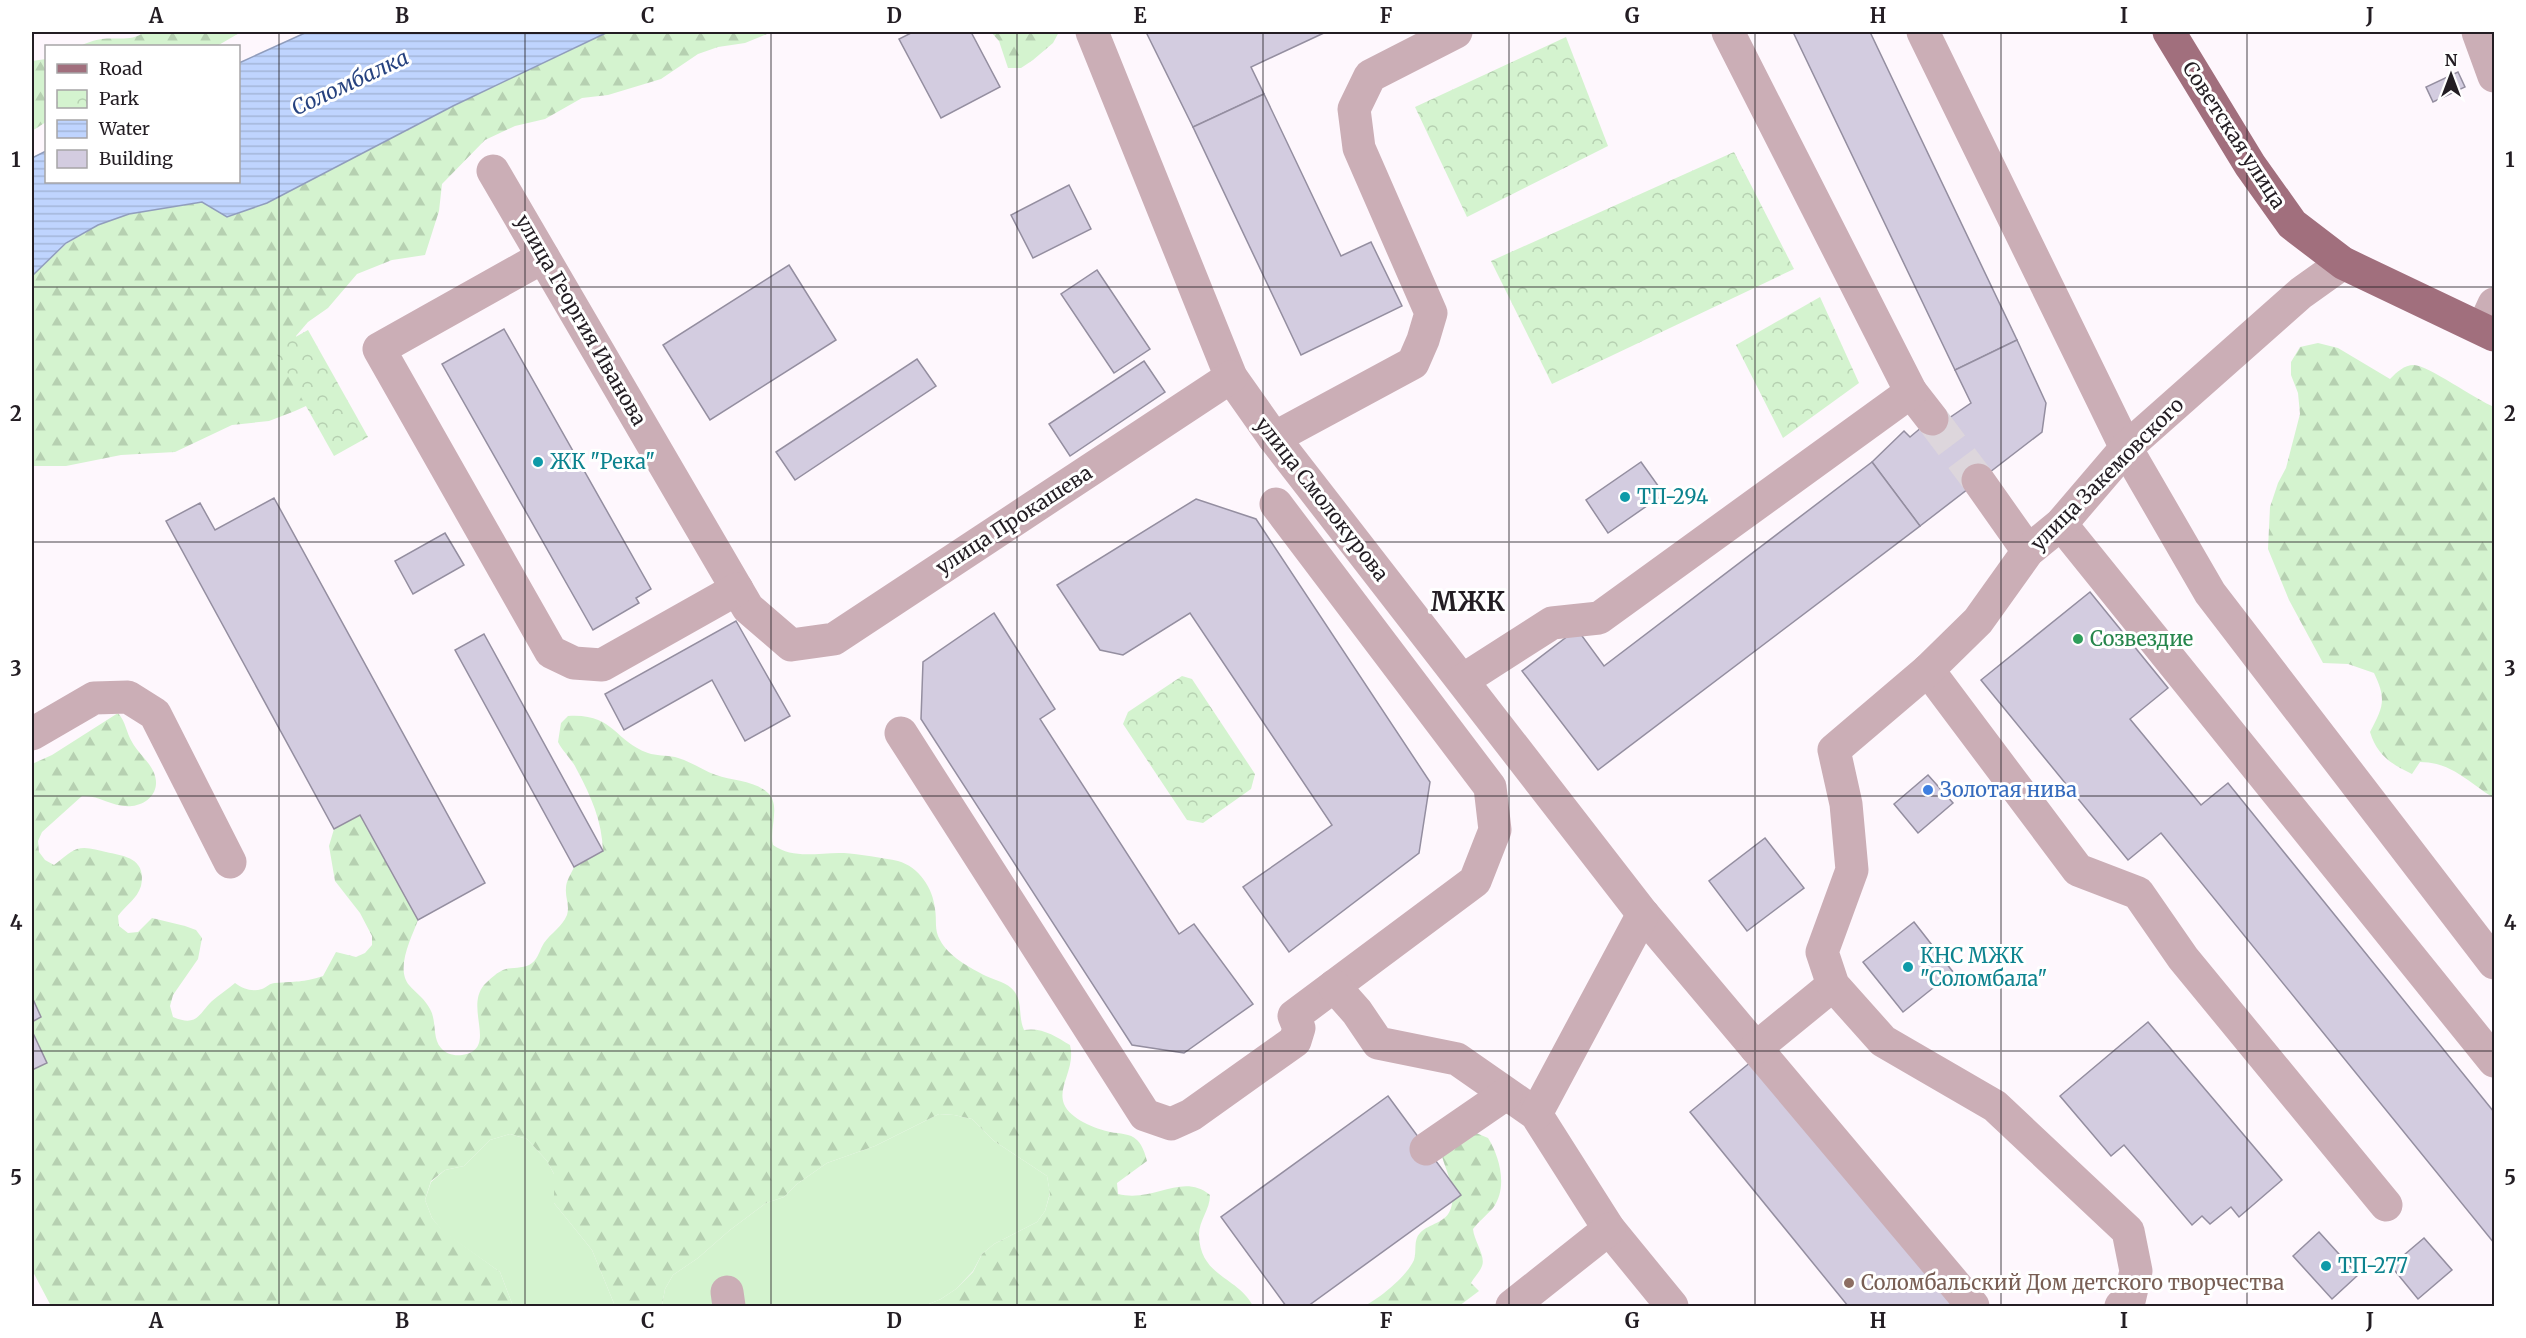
<svg xmlns="http://www.w3.org/2000/svg" width="2526" height="1338" font-family="Merriweather,serif">
	<style>
		.grass { fill: #d4f3cf }
		.forest { fill: url(#forest-firs) }
		.park { fill: url(#park-crowns) }
		.water { fill: url(#water-rules); stroke: #909dbc; stroke-width: 1.5 }
		.building { fill: #d3cce0; stroke: #948ea0; stroke-width: 1.5 }
		.lines { fill: none; stroke-linecap: round; stroke-linejoin: round }
		.minor-tunnel { stroke: #ddd6dc; stroke-width: 33; stroke-dasharray: 33 16; stroke-linecap: butt }
		.minor { stroke: #cbaeb6; stroke-width: 33 }
		.major { stroke: #a16f7d; stroke-width: 33 }
		.grid { fill: none; stroke: #231d23; stroke-width: 1.5; stroke-opacity: 0.55 }
		.culture-dot { fill: #0f9aa8; stroke: #fff; stroke-width: 2 }
		.leisure-dot { fill: #2e9e5b; stroke: #fff; stroke-width: 2 }
		.shop-dot { fill: #3f7fe0; stroke: #fff; stroke-width: 2 }
		.education-dot { fill: #8d6e63; stroke: #fff; stroke-width: 2 }
		.labels { text-anchor: middle; stroke-width: 6; stroke-linejoin: round; paint-order: stroke }
		.street-label { font-size: 20px; fill: #231d23; stroke: #fff }
		.culture-label { font-size: 20px; fill: #0d838f; stroke: #fff; text-anchor: start }
		.leisure-label { font-size: 20px; fill: #27864d; stroke: #fff; text-anchor: start }
		.shop-label { font-size: 20px; fill: #366cbe; stroke: #fff; text-anchor: start }
		.education-label { font-size: 20px; fill: #785e54; stroke: #fff; text-anchor: start }
		.water-label { font-size: 21px; font-style: italic; fill: #26427f; stroke: #fff }
		.district-label { font-size: 26px; font-weight: bold; fill: #231d23; stroke: #fff }
		.neatline { fill: none; stroke: #231d23; stroke-width: 2 }
		.grid-label { font-size: 20px; text-anchor: middle; font-weight: bold; fill: #231d23 }
	</style>
	<defs>
		<pattern id="forest-firs" width="22" height="20" patternUnits="userSpaceOnUse" patternTransform="scale(1.5)"><rect width="22" height="20" fill="#d4f3cf"/><path d="M5 1l3.5 6h-7zM16 11l3.5 6h-7z" fill="#b6d0b1"/></pattern>
		<pattern id="park-crowns" width="20" height="18" patternUnits="userSpaceOnUse" patternTransform="scale(1.5)"><rect width="20" height="18" fill="#d4f3cf"/><path d="M2 6a3 3 0 1 1 6 0M12 15a3 3 0 1 1 6 0" fill="none" stroke="#b6d0b1"/></pattern>
		<pattern id="water-rules" width="6" height="5" patternUnits="userSpaceOnUse" patternTransform="scale(1.5)"><rect width="6" height="5" fill="#bfd4fe"/><path d="M0 2.5h6" fill="none" stroke="#a4b6d9"/></pattern>
	</defs>
	<rect width="100%" height="100%" fill="#fef7fd"/>
	<g class="grass">
		<polygon points="939,1114 954,1115 972,1119 994,1141 1047,1176 1050,1193 1045,1211 1037,1222 994,1244 982,1254 973,1271 956,1289 941,1299 924,1306 662,1306 665,1289 673,1275 698,1258 730,1230 766,1203 784,1197 797,1184 827,1163 875,1146"/>
		<polygon points="510,1134 527,1139 547,1161 554,1174 554,1203 592,1250 615,1306 513,1306 500,1272 442,1231 432,1218 425,1200 431,1182 445,1170 464,1166 490,1140"/>
	</g>
	<g class="forest">
		<path d="M144,32H241L217,46H80C86,43 95,40 102,39C117,37 132,42 144,32Z"/>
		<polygon points="608,32 772,32 745,43 718,47 698,54 661,79 608,95 582,98 545,119 515,126 485,140 442,184 439,211 425,255 392,260 357,274 328,308 308,322 296,336 297,351 314,392 306,406 295,411 269,421 232,425 175,452 121,455 66,466 32,466 32,276 66,244 98,225 129,214 202,202 228,217 267,203 453,106"/>
		<polygon points="991,32 1059,32 1053,43 1033,60 1021,68 1008,68 999,41"/>
		<polygon points="46,59 46,122 32,131 32,61"/>
		<path d="M2318,343L2338,348L2390,379C2397,372 2404,365 2414,365C2427,365 2477,400 2494,407V798C2469,783 2452,762 2420,762L2412,774C2391,764 2377,755 2370,732C2383,707 2387,700 2374,673L2348,664L2323,663L2289,600L2268,549L2270,507L2278,483L2286,468L2300,414L2298,393L2291,375V362L2300,347Z"/>
		<path d="M118,713C126,722 126,732 132,742C138,753 149,761 154,773C161,790 149,804 132,806C113,808 100,795 82,796L42,832L38,841L39,852L45,860L54,865C61,860 69,852 77,849C86,846 97,850 106,852C124,856 147,858 141,886C137,899 126,905 118,916L119,926L128,933L138,932L152,918L185,926L196,930L202,938L198,959L173,995L170,1006L173,1017C197,1027 198,1015 212,1001C219,995 228,989 235,983C243,989 252,992 262,989C267,987 270,983 275,983C296,981 302,983 323,976L336,952L356,957L365,953L372,945V936L360,913L335,881L329,846L334,829L360,815L418,920C412,937 395,968 409,985C416,993 425,999 430,1009C437,1021 432,1038 441,1048C446,1054 454,1056 462,1055C499,1049 464,1009 484,985C489,980 498,971 506,969C514,967 525,969 532,963C538,959 540,949 544,943C551,933 562,927 567,915C570,905 565,898 566,888C566,881 571,874 574,867L603,851C602,821 591,796 577,770C572,759 563,752 558,742L561,723L568,716C614,713 614,741 648,753C656,756 666,755 675,757C690,761 702,770 716,775C732,781 754,780 768,793C781,805 769,829 773,845C794,860 819,852 844,853C858,854 884,858 898,861C919,867 933,888 935,909C937,920 934,930 940,940C948,956 970,968 986,976C995,980 1008,983 1014,991C1023,1003 1018,1017 1024,1030C1042,1027 1055,1036 1070,1045C1076,1068 1057,1086 1064,1104C1070,1119 1096,1129 1110,1132C1120,1134 1130,1133 1137,1140C1143,1146 1145,1154 1147,1161L1117,1183L1118,1194C1154,1203 1182,1172 1210,1195C1210,1210 1199,1220 1199,1235C1200,1277 1237,1276 1253,1306H924L941,1299L956,1289L973,1272L982,1254L994,1244L1037,1222L1045,1211L1050,1194L1047,1176L994,1141L972,1119L954,1115L939,1114L875,1146L827,1163L797,1184L784,1197L766,1203L730,1230L698,1258L673,1275L665,1289L662,1306H615L592,1250L554,1203V1174L547,1161L527,1139L510,1134L490,1140L464,1166L445,1170L431,1181L425,1200L432,1218L442,1230L500,1272L513,1306H51L32,1270V764L52,755Z"/>
		<path d="M1469,1130L1488,1138C1500,1157 1508,1188 1493,1208C1487,1215 1479,1221 1473,1229C1474,1241 1486,1256 1482,1266C1480,1272 1474,1277 1471,1283L1479,1291L1459,1306H1364C1379,1299 1407,1276 1414,1260C1417,1251 1413,1240 1420,1233C1429,1223 1446,1224 1451,1208C1457,1188 1444,1168 1440,1149Z"/>
	</g>
	<g class="park">
		<polygon points="1566,37 1608,146 1467,217 1415,107"/>
		<polygon points="1734,152 1794,269 1552,384 1491,261"/>
		<polygon points="1820,297 1859,383 1783,438 1736,345"/>
		<polygon points="308,330 368,437 334,456 274,349"/>
		<polygon points="1182,676 1192,679 1255,774 1251,789 1203,823 1187,820 1123,724 1128,712"/>
	</g>
	<polygon class="water" points="307,32 608,32 453,106 267,203 227,217 202,202 129,214 98,225 66,243 32,276 32,158 46,151 46,182 238,182 239,63"/>
	<g class="building">
		<polygon points="913,32 971,32 1000,87 941,118 899,39"/>
		<polygon points="1146,32 1326,32 1251,67 1264,94 1193,127"/>
		<polygon points="1793,32 1870,32 2017,340 1955,370"/>
		<polygon points="2458,72 2465,87 2433,102 2426,87"/>
		<polygon points="1264,94 1341,256 1371,242 1402,306 1301,355 1193,127"/>
		<polygon points="1069,185 1091,229 1033,258 1011,215"/>
		<polygon points="789,265 836,340 710,420 663,345"/>
		<polygon points="1097,270 1150,349 1114,373 1061,294"/>
		<polygon points="504,329 651,589 636,598 639,603 593,630 442,364"/>
		<polygon points="2017,340 2046,403 2042,432 1920,526 1872,462 1904,431 1910,437 1941,411 1949,418 1971,403 1955,370"/>
		<polygon points="917,359 936,386 795,480 776,452"/>
		<polygon points="1144,361 1165,392 1070,456 1049,424"/>
		<polygon points="1641,462 1664,494 1608,533 1586,500"/>
		<polygon points="1872,462 1920,526 1598,770 1522,671 1577,629 1604,666"/>
		<polygon points="274,498 485,883 418,920 360,815 334,829 166,521 200,503 215,530"/>
		<polygon points="1196,499 1256,519 1430,782 1419,853 1289,952 1243,887 1332,825 1190,613 1123,655 1100,650 1057,585"/>
		<polygon points="445,533 464,565 413,594 395,561"/>
		<polygon points="2090,592 2168,688 2130,719 2201,805 2228,783 2494,1112 2494,1243 2161,833 2128,860 1981,680"/>
		<polygon points="994,613 1055,709 1040,719 1179,934 1194,924 1253,1004 1184,1053 1132,1045 921,719 923,662"/>
		<polygon points="736,621 790,716 745,741 712,680 624,730 605,694"/>
		<polygon points="484,634 603,851 574,867 455,650"/>
		<polygon points="1928,775 1953,803 1918,833 1894,804"/>
		<polygon points="1765,838 1804,888 1747,931 1709,881"/>
		<polygon points="1914,922 1953,972 1903,1012 1863,962"/>
		<polygon points="32,997 41,1017 32,1022"/>
		<polygon points="2148,1022 2282,1180 2239,1217 2231,1207 2210,1224 2202,1216 2192,1225 2124,1145 2111,1156 2060,1096"/>
		<polygon points="32,1031 47,1063 32,1070"/>
		<polygon points="1752,1061 1953,1306 1848,1306 1690,1112"/>
		<polygon points="1388,1096 1461,1195 1308,1306 1286,1306 1221,1217"/>
		<polygon points="2319,1232 2358,1275 2332,1299 2293,1256"/>
		<polygon points="2424,1238 2452,1270 2418,1299 2391,1266"/>
	</g>
	<g class="lines">
		<polyline class="minor-tunnel" points="1932,419 1978,480"/>
		<g class="minor">
			<polyline points="1092,32 1231,377 1274,438 1643,914 1973,1306"/>
			<polyline points="1923,32 2126,448 2210,593 2494,963"/>
			<polyline points="2478,32 2494,76"/>
			<polyline points="493,171 748,608 791,645 834,639 1231,377"/>
			<polyline points="543,257 379,349 551,652 574,663 602,665 737,589"/>
			<polyline points="2483,328 2494,304"/>
			<polyline points="1911,392 1932,419"/>
			<polyline points="1274,438 1413,363 1423,340 1431,313 1359,148 1354,109 1370,76 1456,32"/>
			<polyline points="1978,480 2028,551"/>
			<polyline points="2061,524 2494,1061"/>
			<polyline points="1928,670 2078,870 2138,893 2183,958 2386,1205"/>
			<polyline points="1463,680 1552,623 1599,618 1911,392 1728,32"/>
			<polyline points="901,733 1145,1115 1171,1124 1191,1115 1295,1041 1299,1028 1294,1016 1475,881 1495,830 1490,787 1276,504"/>
			<polyline points="32,734 94,698 128,697 155,714 230,862"/>
			<polyline points="1334,986 1357,1012 1378,1043 1457,1059 1536,1114 1609,1229 1672,1306"/>
			<polyline points="1756,1048 1833,985"/>
			<polyline points="1536,1114 1643,914"/>
			<polyline points="1426,1149 1506,1094"/>
			<polyline points="727,1292 729,1306"/>
			<polyline points="1512,1306 1609,1229"/>
			<polyline points="2121,1306 2129,1301 2136,1271 2128,1231 1995,1106 1883,1041 1833,985 1822,952 1852,870 1846,804 1834,750 1928,670 1978,621 2028,551 2061,524 2126,448 2301,293 2343,263"/>
		</g>
		<polyline class="major" points="2169,32 2250,165 2292,224 2343,263 2494,335"/>
	</g>
	<path class="grid" d="M279,32V1306M525,32V1306M771,32V1306M1017,32V1306M1263,32V1306M1509,32V1306M1755,32V1306M2001,32V1306M2247,32V1306M32,287H2494M32,542H2494M32,796H2494M32,1051H2494"/>
	<g class="culture-dot">
		<circle cx="538" cy="462" r="6"/>
		<circle cx="1625" cy="497" r="6"/>
		<circle cx="1908" cy="967" r="6"/>
		<circle cx="2326" cy="1266" r="6"/>
	</g>
	<circle class="leisure-dot" cx="2078" cy="639" r="6"/>
	<circle class="shop-dot" cx="1928" cy="790" r="6"/>
	<circle class="education-dot" cx="1849" cy="1283" r="6"/>
	<g class="labels">
		<g class="street-label">
			<text transform="translate(2234 135) rotate(57)" y="7">Советская улица</text>
			<text transform="translate(581 320) rotate(60)" y="7">улица Георгия Иванова</text>
			<text transform="translate(2107 474) rotate(-45)" y="7">улица Закемовского</text>
			<text transform="translate(1322 499) rotate(52)" y="7">улица Смолокурова</text>
			<text transform="translate(1014 520) rotate(-33)" y="7">улица Прокашева</text>
		</g>
		<g class="culture-label">
			<text x="550" y="469">ЖК "Река"</text>
			<text x="1637" y="504">ТП-294</text>
			<text x="1920" y="963">КНС МЖК<tspan x="1920" dy="23">"Соломбала"</tspan></text>
			<text x="2338" y="1273">ТП-277</text>
		</g>
		<g class="leisure-label">
			<text x="2090" y="646">Созвездие</text>
		</g>
		<g class="shop-label">
			<text x="1940" y="797">Золотая нива</text>
		</g>
		<g class="education-label">
			<text x="1861" y="1290">Соломбальский Дом детского творчества</text>
		</g>
		<g class="water-label">
			<text transform="translate(350 83) rotate(-25)" y="7">Соломбалка</text>
		</g>
		<g class="district-label">
			<text x="1468" y="611">МЖК</text>
		</g>
	</g>
	<rect width="2526" height="1338" fill="none" stroke="#ffffff" stroke-width="66"/>
	<rect x="45" y="45" width="195" height="138" fill="#ffffff" stroke="#a7a5a7" stroke-width="1.5"/>
	<rect x="57" y="64" width="30" height="9" fill="#a16f7d" stroke="#a7a5a7" stroke-width="1.5"/>
	<text x="99" y="75" font-size="18" fill="#231d23">Road</text>
	<rect x="57" y="90" width="30" height="18" fill="url(#park-crowns)" stroke="#a7a5a7" stroke-width="1.5"/>
	<text x="99" y="105" font-size="18" fill="#231d23">Park</text>
	<rect x="57" y="120" width="30" height="18" fill="url(#water-rules)" stroke="#a7a5a7" stroke-width="1.5"/>
	<text x="99" y="135" font-size="18" fill="#231d23">Water</text>
	<rect x="57" y="150" width="30" height="18" fill="#d3cce0" stroke="#a7a5a7" stroke-width="1.5"/>
	<text x="99" y="165" font-size="18" fill="#231d23">Building</text>
	<g transform="translate(2451 75)" stroke="#ffffff" stroke-width="4.5" paint-order="stroke">
	<path d="M0-4.5L10 22L0 15L-10 22Z" fill="#231d23"/>
	<text y="-9" font-size="16" font-weight="bold" text-anchor="middle" fill="#231d23">N</text>
	</g>
	<rect x="33" y="33" width="2460" height="1272" class="neatline"/>
	<g class="grid-label">
		<text x="156" y="23">A</text>
		<text x="402" y="23">B</text>
		<text x="648" y="23">C</text>
		<text x="894" y="23">D</text>
		<text x="1140" y="23">E</text>
		<text x="1386" y="23">F</text>
		<text x="1632" y="23">G</text>
		<text x="1878" y="23">H</text>
		<text x="2124" y="23">I</text>
		<text x="2370" y="23">J</text>
		<text x="16" y="167">1</text>
		<text x="2510" y="167">1</text>
		<text x="16" y="421">2</text>
		<text x="2510" y="421">2</text>
		<text x="16" y="676">3</text>
		<text x="2510" y="676">3</text>
		<text x="16" y="930">4</text>
		<text x="2510" y="930">4</text>
		<text x="16" y="1185">5</text>
		<text x="2510" y="1185">5</text>
		<text x="156" y="1328">A</text>
		<text x="402" y="1328">B</text>
		<text x="648" y="1328">C</text>
		<text x="894" y="1328">D</text>
		<text x="1140" y="1328">E</text>
		<text x="1386" y="1328">F</text>
		<text x="1632" y="1328">G</text>
		<text x="1878" y="1328">H</text>
		<text x="2124" y="1328">I</text>
		<text x="2370" y="1328">J</text>
	</g>
</svg>
